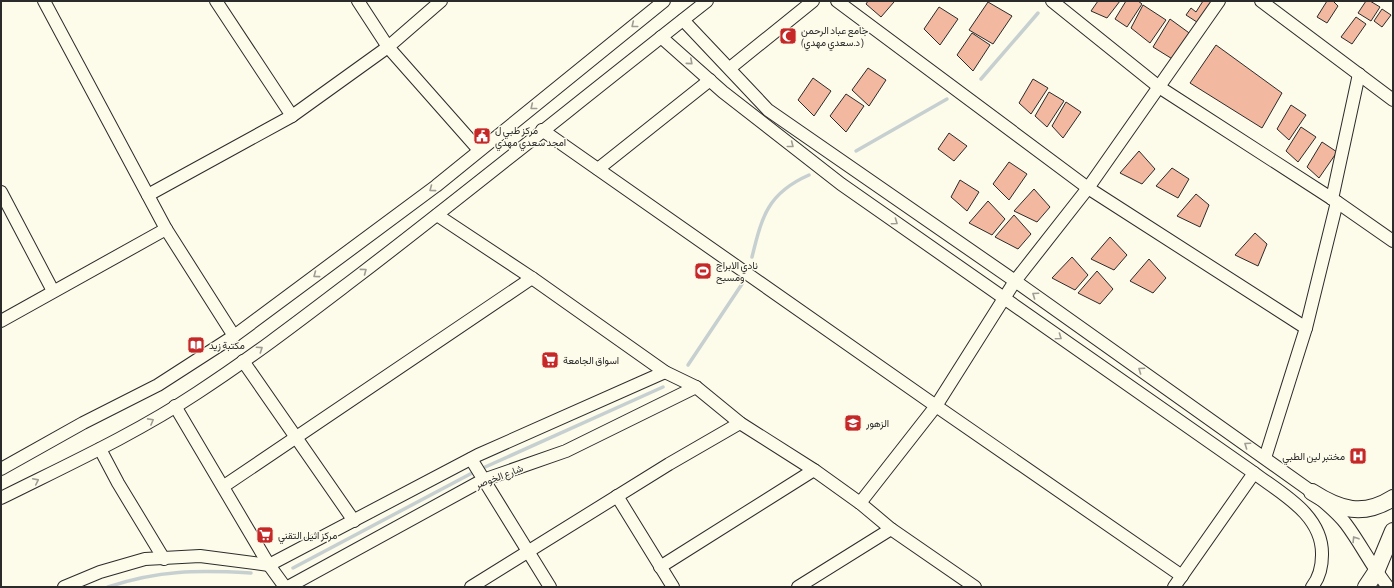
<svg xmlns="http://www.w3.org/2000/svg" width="1394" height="588" font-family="'Asap Condensed',Vazirmatn,sans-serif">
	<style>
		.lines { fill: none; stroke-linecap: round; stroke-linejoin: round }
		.stream { stroke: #c7d0d0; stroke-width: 3.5 }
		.building { fill: #f2b8a0; stroke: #2b2b2b }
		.minor-casing { stroke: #2b2b2b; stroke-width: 14 }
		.major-casing { stroke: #2b2b2b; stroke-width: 18 }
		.minor { stroke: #fdfbea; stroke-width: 12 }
		.major { stroke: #fdfbea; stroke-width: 16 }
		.oneway { stroke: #9e9d94 }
		.labels { text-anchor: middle; stroke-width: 3; stroke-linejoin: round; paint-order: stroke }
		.poi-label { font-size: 10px; fill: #2b2b2b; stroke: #fdfbea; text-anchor: start }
		.street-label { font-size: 10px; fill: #2b2b2b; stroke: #fdfbea }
	</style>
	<rect width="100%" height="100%" fill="#fdfbea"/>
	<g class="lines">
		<g class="stream">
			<polyline points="981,79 1038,13"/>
			<polyline points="856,151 947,99"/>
			<path d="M752,257C762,216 768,193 809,175"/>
			<polyline points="688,365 742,284"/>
			<polyline points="293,568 474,472 663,387"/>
			<path d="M108,587C159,570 197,570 251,573"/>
		</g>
	</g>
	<g class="building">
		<polygon points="868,1 894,1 894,2 881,17 866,4"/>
		<polygon points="1098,1 1120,1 1107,18 1091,11"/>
		<polygon points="1126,1 1138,1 1142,4 1127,27 1115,19"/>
		<polygon points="1203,1 1216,1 1200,24 1186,15 1191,8 1196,12"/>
		<polygon points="1327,1 1333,1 1338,6 1327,23 1317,17"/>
		<polygon points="1366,1 1370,1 1380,7 1371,21 1358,13"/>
		<polygon points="988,2 1012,16 993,44 969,30"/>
		<polygon points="1143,5 1166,20 1150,43 1131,28"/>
		<polygon points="939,7 958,19 940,45 924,29"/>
		<polygon points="1382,9 1391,15 1382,27 1374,21"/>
		<polygon points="1356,17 1366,24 1352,44 1341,37"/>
		<polygon points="1170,19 1192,35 1174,60 1153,47"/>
		<polygon points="972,33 990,45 973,71 957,55"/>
		<polygon points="1216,45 1282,93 1262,128 1190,83"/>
		<polygon points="868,68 886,80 869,106 852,90"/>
		<polygon points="813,78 831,91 814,116 798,100"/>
		<polygon points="1033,79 1048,88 1031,114 1019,103"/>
		<polygon points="1049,92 1064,101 1047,127 1035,116"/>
		<polygon points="846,94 864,106 846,132 830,116"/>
		<polygon points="1066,102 1081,112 1063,138 1052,126"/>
		<polygon points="1291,105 1306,115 1289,140 1277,129"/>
		<polygon points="1301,127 1316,137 1298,162 1286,151"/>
		<polygon points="949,133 967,146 954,161 938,149"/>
		<polygon points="1322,142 1337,152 1319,178 1307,167"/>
		<polygon points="1139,151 1155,169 1142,184 1120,173"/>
		<polygon points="1009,162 1027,174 1009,200 993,184"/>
		<polygon points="1172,168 1189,179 1178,198 1156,186"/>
		<polygon points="960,180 979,192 967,211 951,197"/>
		<polygon points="1034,189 1050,207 1037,222 1014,211"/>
		<polygon points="1196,194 1209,205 1200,227 1177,216"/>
		<polygon points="988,201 1005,219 992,235 969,223"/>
		<polygon points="1014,215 1031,234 1018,249 995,237"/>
		<polygon points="1255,233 1267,244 1258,266 1235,255"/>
		<polygon points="1110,237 1127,255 1114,270 1091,259"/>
		<polygon points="1072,257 1088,275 1075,290 1052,278"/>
		<polygon points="1149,259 1166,278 1153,293 1130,281"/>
		<polygon points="1097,271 1113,289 1100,304 1078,293"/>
	</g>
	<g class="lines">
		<g class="minor-casing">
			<g id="minor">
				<polyline points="44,1 166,229 234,336"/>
				<polyline points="216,1 292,116"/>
				<polyline points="358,1 388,47 479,150"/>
				<polyline points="837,1 1088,188 1306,328"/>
				<polyline points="1052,1 1159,87 1337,202 1393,241"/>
				<polyline points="1261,1 1393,100"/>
				<path d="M683,20L768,110L1015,281L1312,492C1324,502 1337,512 1346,524C1361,544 1372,567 1388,587"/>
				<path d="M661,37L723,92L841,184L1254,473C1282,494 1323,515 1322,555C1322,566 1319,578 1312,587"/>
				<polyline points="730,68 813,1"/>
				<polyline points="542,130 936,406 1182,576"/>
				<polyline points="598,169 710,80"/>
				<polyline points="1,192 53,291"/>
				<polyline points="148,195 292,116 388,47 441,1"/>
				<polyline points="1332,199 1359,74"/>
				<polyline points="437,215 532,278 665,372 696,387 740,423 814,470 860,503 891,529 975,587"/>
				<polyline points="1,321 166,229"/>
				<polyline points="243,361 354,521"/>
				<polyline points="175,406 269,565 285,587"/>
				<polyline points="100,449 118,483 164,559"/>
				<polyline points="1265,458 1306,328 1337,202"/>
				<polyline points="471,459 550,587"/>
				<polyline points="1,469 83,423 158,385 234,336 436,186 664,1"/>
				<polyline points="224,486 532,278"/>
				<polyline points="617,496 673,587"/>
				<path d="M1,498C67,465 135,434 197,393C254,356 308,314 362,273C478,184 592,91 707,1"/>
				<polyline points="860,503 936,406 1015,281 1088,188 1219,1"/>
				<polyline points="660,567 814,470"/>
				<polyline points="64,587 100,572 145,559 200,556 269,565 478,455 665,372"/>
				<polyline points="288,587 483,480 566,451 696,387"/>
				<polyline points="471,587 669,464 740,423"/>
				<polyline points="798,587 891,529"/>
				<polyline points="1174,587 1254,473"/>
			</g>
		</g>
		<g class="major-casing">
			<g id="major">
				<path d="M1312,492C1340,510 1363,517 1393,498"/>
				<polyline points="1366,587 1376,572 1393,531"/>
			</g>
		</g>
		<use href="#minor" class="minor"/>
		<use href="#major" class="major"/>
	</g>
	<defs><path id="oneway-chevron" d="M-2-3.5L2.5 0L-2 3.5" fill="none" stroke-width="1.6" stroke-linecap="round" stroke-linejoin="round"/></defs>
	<g class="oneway">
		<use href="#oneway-chevron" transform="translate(634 25) rotate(141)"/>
		<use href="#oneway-chevron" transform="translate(690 62) rotate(41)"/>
		<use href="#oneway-chevron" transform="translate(533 107) rotate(141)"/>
		<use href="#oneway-chevron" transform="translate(791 145) rotate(38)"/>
		<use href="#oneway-chevron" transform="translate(432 189) rotate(143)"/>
		<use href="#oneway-chevron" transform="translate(895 222) rotate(35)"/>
		<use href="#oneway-chevron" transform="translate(364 271) rotate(-37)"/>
		<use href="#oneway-chevron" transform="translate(316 275) rotate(143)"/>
		<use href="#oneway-chevron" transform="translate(1035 295) rotate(-145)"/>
		<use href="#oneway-chevron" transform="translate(1059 337) rotate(35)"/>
		<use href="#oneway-chevron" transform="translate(260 349) rotate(-34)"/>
		<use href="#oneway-chevron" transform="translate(1141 370) rotate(-145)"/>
		<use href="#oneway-chevron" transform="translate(151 421) rotate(-29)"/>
		<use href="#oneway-chevron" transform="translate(1247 445) rotate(-145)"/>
		<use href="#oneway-chevron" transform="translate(36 481) rotate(-26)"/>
		<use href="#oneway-chevron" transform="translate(1355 539) rotate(-122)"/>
	</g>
	<defs>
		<g id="mosque-square" transform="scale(0.9)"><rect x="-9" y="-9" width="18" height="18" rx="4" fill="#c62828" stroke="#fdfbea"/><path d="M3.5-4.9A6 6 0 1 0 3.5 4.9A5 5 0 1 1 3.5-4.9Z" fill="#fff"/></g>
		<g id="civic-square" transform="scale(0.9)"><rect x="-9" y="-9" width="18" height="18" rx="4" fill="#c62828" stroke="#fdfbea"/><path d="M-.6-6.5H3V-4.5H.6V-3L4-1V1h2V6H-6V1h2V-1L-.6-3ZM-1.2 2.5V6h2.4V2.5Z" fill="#fff"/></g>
		<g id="stadium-square" transform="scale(0.9)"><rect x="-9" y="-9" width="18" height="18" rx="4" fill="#c62828" stroke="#fdfbea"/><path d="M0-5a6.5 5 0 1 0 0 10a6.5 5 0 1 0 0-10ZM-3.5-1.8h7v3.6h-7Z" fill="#fff"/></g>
		<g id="library-square" transform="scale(0.9)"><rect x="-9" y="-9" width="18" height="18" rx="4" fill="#c62828" stroke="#fdfbea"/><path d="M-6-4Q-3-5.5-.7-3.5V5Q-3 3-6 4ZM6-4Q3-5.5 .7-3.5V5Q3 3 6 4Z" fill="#fff"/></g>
		<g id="supermarket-square" transform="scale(0.9)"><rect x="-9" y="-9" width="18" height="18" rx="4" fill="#c62828" stroke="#fdfbea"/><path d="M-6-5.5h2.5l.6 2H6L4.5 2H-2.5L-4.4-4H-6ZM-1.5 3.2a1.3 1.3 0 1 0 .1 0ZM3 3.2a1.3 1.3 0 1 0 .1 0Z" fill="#fff"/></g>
		<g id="school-square" transform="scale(0.9)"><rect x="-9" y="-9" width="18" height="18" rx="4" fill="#c62828" stroke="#fdfbea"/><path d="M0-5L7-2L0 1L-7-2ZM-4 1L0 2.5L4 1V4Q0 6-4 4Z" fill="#fff"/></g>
		<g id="hospital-square" transform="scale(0.9)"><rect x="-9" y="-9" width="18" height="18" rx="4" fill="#c62828" stroke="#fdfbea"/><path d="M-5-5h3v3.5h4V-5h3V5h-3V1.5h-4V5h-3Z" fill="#fff"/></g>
	</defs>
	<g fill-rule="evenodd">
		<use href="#mosque-square" x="788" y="36"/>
		<use href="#civic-square" x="482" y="136"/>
		<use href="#stadium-square" x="703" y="271"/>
		<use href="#library-square" x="196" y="345"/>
		<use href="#supermarket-square" x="550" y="360"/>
		<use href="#school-square" x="853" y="423"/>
		<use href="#hospital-square" x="1358" y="456"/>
		<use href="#supermarket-square" x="265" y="535"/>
	</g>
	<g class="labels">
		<g class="poi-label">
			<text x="801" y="34">جامع عباد الرحمن<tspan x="801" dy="12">(د.سعدي مهدي )</tspan></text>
			<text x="495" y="134">مركز طبي ل<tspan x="495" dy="12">امجد سعدي مهدي</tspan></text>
			<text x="716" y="269">نادي الابراج<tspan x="716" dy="12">ومسبح</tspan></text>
			<text x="209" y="349">مكتبة زيد</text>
			<text x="563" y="364">اسواق الجامعة</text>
			<text x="866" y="427">الزهور</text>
			<text x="1345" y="460" text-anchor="end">مختبر لين الطبي</text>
			<text x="278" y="539">مركز اثيل التقني</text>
		</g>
		<g class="street-label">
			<text transform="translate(499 476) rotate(-21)" y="4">شارع الخوصر</text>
		</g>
	</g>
	<rect width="1394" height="588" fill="none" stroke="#2b2b2b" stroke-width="4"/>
</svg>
